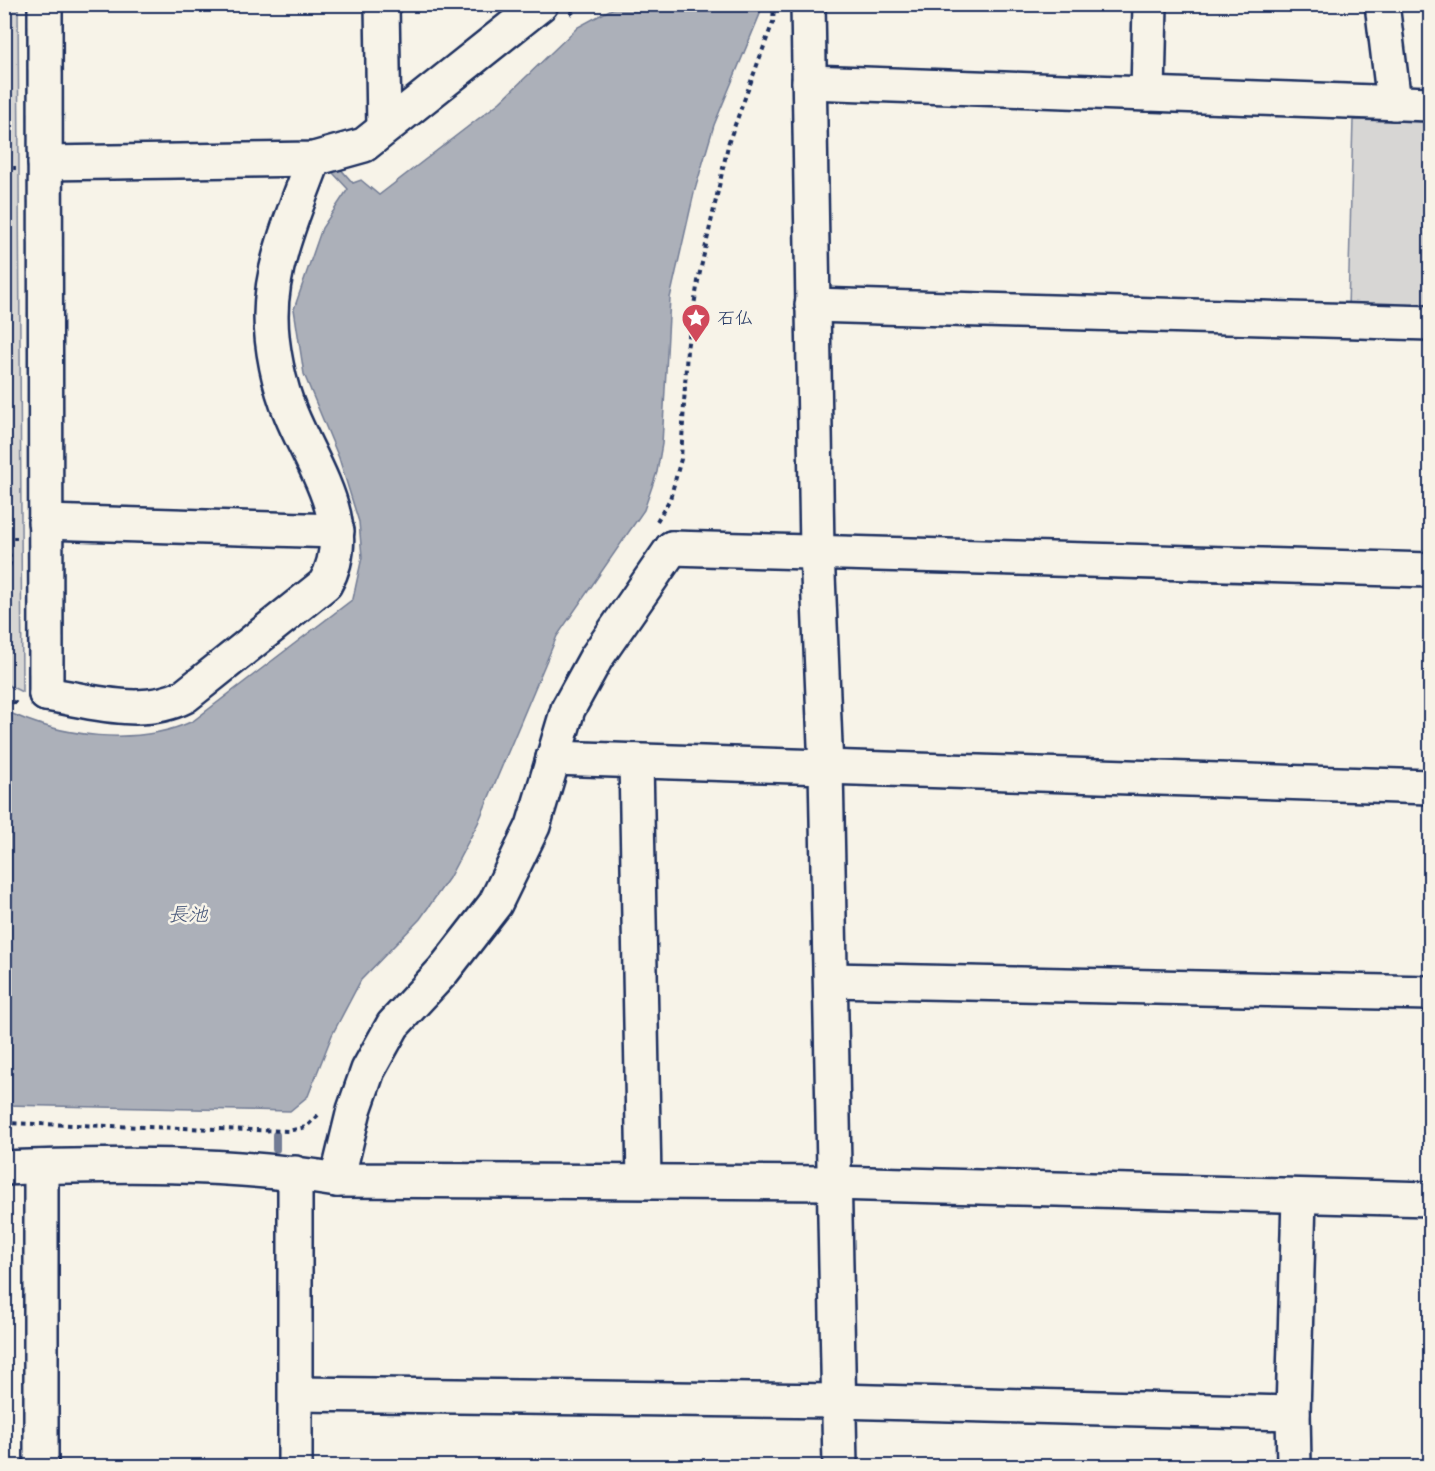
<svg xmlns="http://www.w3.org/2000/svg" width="1435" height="1471" font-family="'Comic Neue','Klee One',sans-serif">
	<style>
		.green { fill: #d7d6d4; stroke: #798299; stroke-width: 1.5 }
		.water { fill: #acb0b9; stroke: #727c95; stroke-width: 1.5 }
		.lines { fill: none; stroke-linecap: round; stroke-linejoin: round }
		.stream { stroke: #727c95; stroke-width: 8 }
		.street-casing { stroke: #1b2f5e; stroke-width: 38 }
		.secondary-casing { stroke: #1b2f5e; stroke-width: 38 }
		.path { stroke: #1b2f5e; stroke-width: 4; stroke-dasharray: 4.5 4.5; stroke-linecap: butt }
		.street { stroke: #f7f3e8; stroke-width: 33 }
		.secondary { stroke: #f7f3e8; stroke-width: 33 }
		.labels { text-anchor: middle; stroke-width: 5; stroke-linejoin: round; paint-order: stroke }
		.poi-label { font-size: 18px; fill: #1b2f5e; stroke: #f7f3e8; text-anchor: start }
		.water-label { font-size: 20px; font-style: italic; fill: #465679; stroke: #f7f3e8 }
	</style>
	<rect width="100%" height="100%" fill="#f7f3e8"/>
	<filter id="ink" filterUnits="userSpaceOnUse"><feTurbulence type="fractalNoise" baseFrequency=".0167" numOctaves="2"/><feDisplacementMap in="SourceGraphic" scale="12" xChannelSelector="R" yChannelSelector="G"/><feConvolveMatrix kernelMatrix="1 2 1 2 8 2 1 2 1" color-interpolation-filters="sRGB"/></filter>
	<g filter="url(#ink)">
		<g class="green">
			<polygon points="18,4 22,692 4,683 4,5"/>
			<polygon points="1353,120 1430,122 1430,312 1348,309"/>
		</g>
		<path class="water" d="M619,5H760V14L714,125L694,193L670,298L662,444L657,472L644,510L557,636L478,823L449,878L420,919L361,980L332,1035L308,1096L290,1111L5,1105L4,710C59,737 136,747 193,721L353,599L362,557L359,522L339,458L304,374L294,309L322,228L348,189L333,173L338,166L353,183L361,180L379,195L500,102L578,27Z"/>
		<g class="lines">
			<polyline class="stream" points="276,1135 276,1149"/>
			<g class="street-casing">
				<g id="street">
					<polyline points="382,4 384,128"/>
					<polyline points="808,4 817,551 826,769 840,1466"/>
					<polyline points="1382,4 1394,103"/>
					<polyline points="809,82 1430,104"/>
					<polyline points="1148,94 1150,4"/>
					<polyline points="45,163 314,159 364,145 541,4"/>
					<polyline points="812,305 1430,323"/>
					<path d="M46,694C91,701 142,718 185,696L325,584C358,526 313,468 291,414C279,386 271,347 271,316C271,262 296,208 314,159"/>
					<polyline points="553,758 1430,787"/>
					<polyline points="636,761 644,1181"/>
					<polyline points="831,980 1430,993"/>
					<path d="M4,1168C114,1164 228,1162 337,1180L833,1183L1430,1199"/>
					<polyline points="295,1173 295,1466"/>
					<polyline points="337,1180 354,1110 368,1070 393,1025 443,971 495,904 533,826 568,709 596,658 672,548"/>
					<polyline points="296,1394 837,1401 1293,1413"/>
					<polyline points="1294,1466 1293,1413 1299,1197"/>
				</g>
			</g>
			<g class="secondary-casing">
				<g id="secondary">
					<polyline points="45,4 46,694"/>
					<polyline points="45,522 337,531"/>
					<polyline points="672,548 1430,570"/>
					<polyline points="41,1167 41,1466"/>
				</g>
			</g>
			<g class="path">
				<polyline points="570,14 584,4"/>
				<polyline points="4,168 16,168"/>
				<polyline points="657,521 670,499 681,459 687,349 698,281 729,141 773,22 774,4"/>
				<polyline points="4,538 17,538"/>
				<path d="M4,546C12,554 13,565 4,573"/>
				<polyline points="4,698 18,704"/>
				<polyline points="4,1123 288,1131 306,1127 321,1112"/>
			</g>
			<use href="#street" class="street"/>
			<use href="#secondary" class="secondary"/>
		</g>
	</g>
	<defs>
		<g id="sight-pin" transform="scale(1.5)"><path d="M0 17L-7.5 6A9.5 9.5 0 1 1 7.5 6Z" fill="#d1495b" stroke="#f7f3e8"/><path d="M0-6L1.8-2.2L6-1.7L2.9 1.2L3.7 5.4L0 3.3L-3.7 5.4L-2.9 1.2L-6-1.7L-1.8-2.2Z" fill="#fff"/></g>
	</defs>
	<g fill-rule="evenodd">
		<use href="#sight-pin" x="696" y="318"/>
	</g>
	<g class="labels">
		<g class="poi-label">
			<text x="717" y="324">石仏</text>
		</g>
		<g class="water-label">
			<text x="188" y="921">長池</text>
		</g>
	</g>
	<rect width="1435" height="1471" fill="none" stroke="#f7f3e8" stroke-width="24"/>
	<rect x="12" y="12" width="1411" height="1447" fill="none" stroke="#1b2f5e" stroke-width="2" filter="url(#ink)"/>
</svg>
